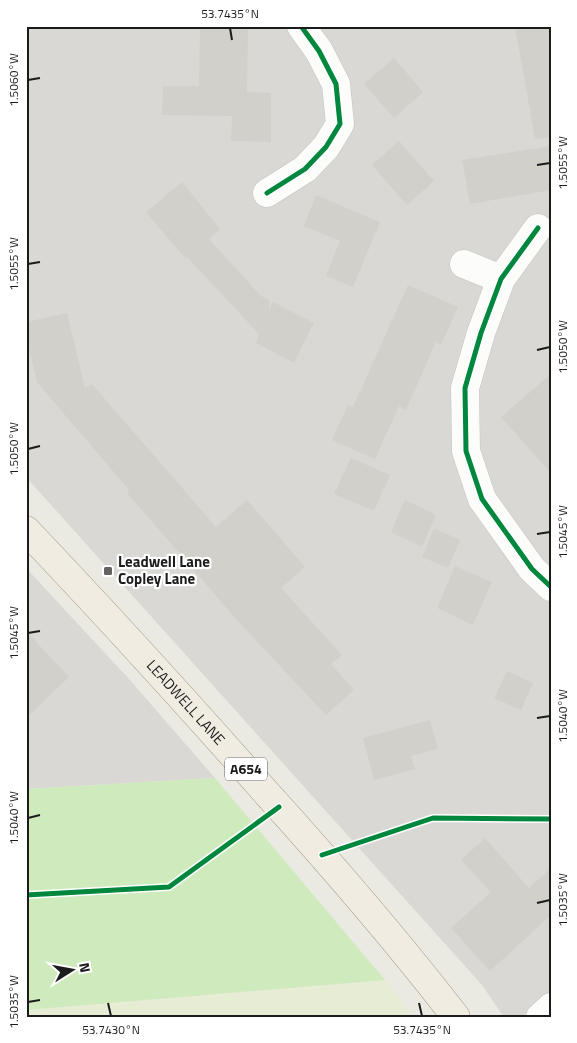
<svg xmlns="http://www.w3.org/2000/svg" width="577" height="1043" font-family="'Titillium Web',sans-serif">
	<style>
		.residential { fill: #d9d8d4 }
		.farmland { fill: #e7ecd4 }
		.grass { fill: #cfebbe }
		.building { fill: #d2d0cb }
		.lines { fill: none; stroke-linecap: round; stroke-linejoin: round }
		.minor-casing { stroke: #c2c2bf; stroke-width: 29 }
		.major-casing { stroke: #9f9a80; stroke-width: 29 }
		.minor { stroke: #fcfcfb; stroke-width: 28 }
		.major { stroke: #f0ece1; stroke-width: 28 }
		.cycleway-casing { stroke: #fff; stroke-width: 8 }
		.cycleway { stroke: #00873e; stroke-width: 5 }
		.ticks { fill: none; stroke: #1b1b1b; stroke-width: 2 }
		.poi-dot { fill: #636361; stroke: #fff; stroke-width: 2 }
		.labels { text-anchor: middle; stroke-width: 4.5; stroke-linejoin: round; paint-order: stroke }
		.shield { fill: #fff; stroke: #5f5f5f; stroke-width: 1 }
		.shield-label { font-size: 14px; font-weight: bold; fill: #1b1b1b }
		.poi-label { font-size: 15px; font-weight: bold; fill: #1b1b1b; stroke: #fff; text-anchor: start }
		.street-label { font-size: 15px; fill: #1b1b1b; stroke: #fff }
		.neatline { fill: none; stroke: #1b1b1b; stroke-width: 2 }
		.ticks-label { font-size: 12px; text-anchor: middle; fill: #1b1b1b }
	</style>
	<rect width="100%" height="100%" fill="#eae9e2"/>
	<g class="residential">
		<polygon points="26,26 551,26 551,1017 504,1017 482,985 26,477"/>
		<polygon points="26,568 129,679 215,778 26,789"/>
	</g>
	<polygon class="farmland" points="385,980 413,1017 26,1017 26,1010"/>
	<polygon class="grass" points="215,778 385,980 26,1010 26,789"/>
	<g class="building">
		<polygon points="200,26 248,26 247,92 271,93 271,142 231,141 232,116 162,115 163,86 199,86"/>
		<polygon points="515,26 551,26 551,137 535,139"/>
		<polygon points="394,58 423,92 394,118 364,84"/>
		<polygon points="399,141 434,181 407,205 372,165"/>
		<polygon points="551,146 551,190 470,204 462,160"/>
		<polygon points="182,182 220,229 209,239 261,296 269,300 269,310 273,302 314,323 294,363 256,343 259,334 187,257 185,258 146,212"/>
		<polygon points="316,195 380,222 353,287 326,276 340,241 304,226"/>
		<polygon points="408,285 458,307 441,345 436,342 406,410 399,406 375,459 332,440 348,405 353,407"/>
		<polygon points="67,313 85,388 92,384 216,527 247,500 305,567 281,588 342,655 331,664 354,690 326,715 236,619 168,540 127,493 129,490 37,382 26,335 26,322"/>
		<polygon points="551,374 551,473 501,417"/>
		<polygon points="351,458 390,475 374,511 334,494"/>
		<polygon points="405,500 436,515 422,547 391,532"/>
		<polygon points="434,528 460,540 448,568 422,557"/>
		<polygon points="455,566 492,582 473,625 437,608"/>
		<polygon points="26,631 69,677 26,718"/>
		<polygon points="507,671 533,683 521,710 494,698"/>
		<polygon points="430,720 438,749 411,756 415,769 374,780 363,738"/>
		<polygon points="485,838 529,888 551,868 551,915 490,971 451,928 491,892 461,860"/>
	</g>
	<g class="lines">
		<g class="minor-casing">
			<g id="minor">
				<polyline points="267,193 305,169 326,147 340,124 336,84 319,51 301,26"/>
				<polyline points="538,228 501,279 481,333 465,388 466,451 482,499 532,569 551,587"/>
				<polyline points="464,264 501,279"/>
				<polyline points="540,1017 551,1007"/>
			</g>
		</g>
		<g class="major-casing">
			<g id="major">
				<path id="s1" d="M26,530C107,615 186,702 263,789C330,863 395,938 456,1017"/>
			</g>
		</g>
		<use href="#minor" class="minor"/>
		<use href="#major" class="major"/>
		<g class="cycleway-casing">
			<g id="cycleway">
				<polyline points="267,193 305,169 326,147 340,124 336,84 319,51 301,26"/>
				<polyline points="538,228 501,279 481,333 465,388 466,451 482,499 532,569 551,587"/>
				<polyline points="322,855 433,818 551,819"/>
				<polyline points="26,895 169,887 279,807"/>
			</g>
		</g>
		<use href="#cycleway" class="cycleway"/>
	</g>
	<path class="ticks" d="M230,28L232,40M28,80L40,78M537,165L550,163M28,264L40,262M537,350L550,347M28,449L40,446M537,534L550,532M28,633L40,631M537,718L550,716M28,818L40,815M537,903L550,900M28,1002L40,1000M108,1003L111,1016M419,1003L422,1016"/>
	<rect class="poi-dot" x="103" y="566" width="10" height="10" rx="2.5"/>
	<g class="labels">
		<rect class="shield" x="225" y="757.5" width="42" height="23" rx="4"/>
		<g class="shield-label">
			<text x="246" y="774">A654</text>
		</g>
		<g class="poi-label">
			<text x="118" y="567">Leadwell Lane<tspan x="118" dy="17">Copley Lane</tspan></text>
		</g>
		<g class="street-label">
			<text dy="5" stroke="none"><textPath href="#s1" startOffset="235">LEADWELL LANE</textPath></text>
		</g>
	</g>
	<rect width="577" height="1043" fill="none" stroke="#ffffff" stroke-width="55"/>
	<g transform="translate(72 970) rotate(79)" stroke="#ffffff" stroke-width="4" paint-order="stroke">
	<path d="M0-4L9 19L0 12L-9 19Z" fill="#1b1b1b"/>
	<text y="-8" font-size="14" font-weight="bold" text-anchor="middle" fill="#1b1b1b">N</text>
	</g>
	<rect x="28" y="28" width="522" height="988" class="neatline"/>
	<g class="ticks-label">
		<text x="230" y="18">53.7435°N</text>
		<text transform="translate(14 80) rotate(-90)" y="4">1.5060°W</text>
		<text transform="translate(563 163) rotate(-90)" y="4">1.5055°W</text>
		<text transform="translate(14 264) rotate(-90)" y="4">1.5055°W</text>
		<text transform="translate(563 347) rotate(-90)" y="4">1.5050°W</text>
		<text transform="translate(14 449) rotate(-90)" y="4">1.5050°W</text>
		<text transform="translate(563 532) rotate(-90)" y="4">1.5045°W</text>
		<text transform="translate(14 633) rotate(-90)" y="4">1.5045°W</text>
		<text transform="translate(563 716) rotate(-90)" y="4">1.5040°W</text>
		<text transform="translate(14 818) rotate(-90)" y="4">1.5040°W</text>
		<text transform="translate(563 900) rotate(-90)" y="4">1.5035°W</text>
		<text transform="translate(14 1002) rotate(-90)" y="4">1.5035°W</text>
		<text x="111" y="1034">53.7430°N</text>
		<text x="422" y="1034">53.7435°N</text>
	</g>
</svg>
